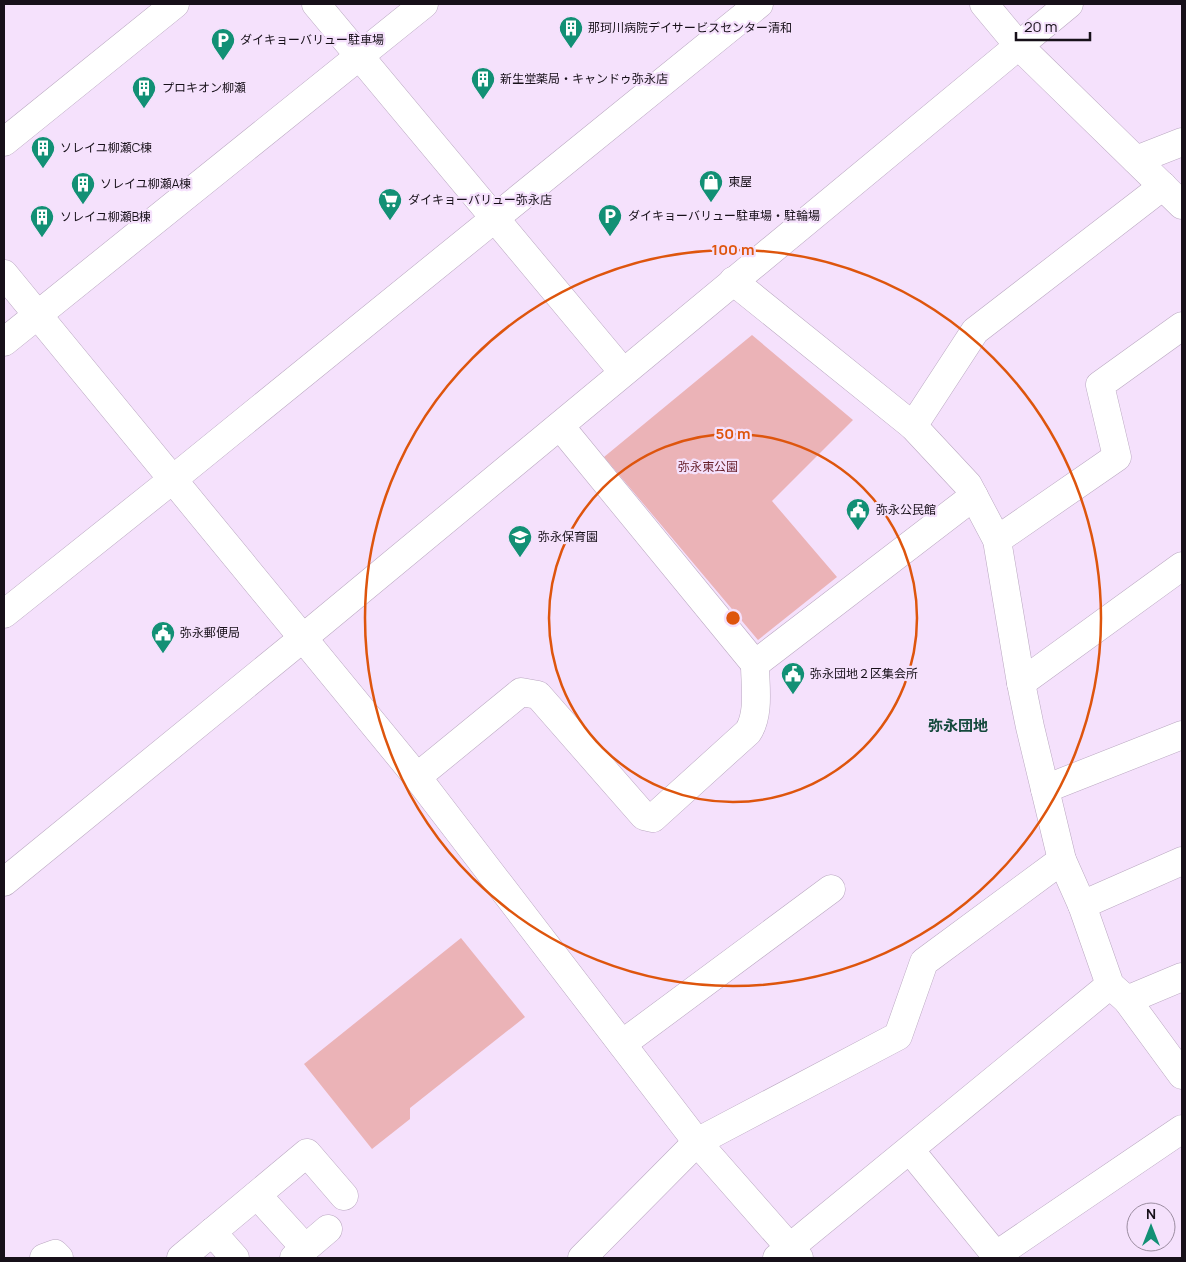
<svg xmlns="http://www.w3.org/2000/svg" width="1186" height="1262" font-family="Manrope,'Noto Sans JP',sans-serif">
	<style>
		.green { fill: #ebb3b7 }
		.lines { fill: none; stroke-linecap: round; stroke-linejoin: round }
		.minor-casing { stroke: #baa8c1; stroke-width: 29 }
		.minor { stroke: #fff; stroke-width: 28 }
		.ring { fill: none; stroke: #de550d; stroke-width: 2.5 }
		.labels { text-anchor: middle; stroke-width: 4.5; stroke-linejoin: round; paint-order: stroke }
		.poi-label { font-size: 12px; fill: #171019; stroke: #f5e1fc; text-anchor: start }
		.park-label { font-size: 12px; fill: #651d29; stroke: #f5e1fc }
		.quarter-label { font-size: 15px; font-weight: bold; fill: #14493c; stroke: #f5e1fc }
		.centre { fill: #de550d; stroke: #f5e1fc; stroke-width: 2.5 }
		.ring-label { font-size: 15px; text-anchor: middle; font-weight: bold; fill: #de550d; stroke: #f5e1fc; stroke-width: 4.5; stroke-linejoin: round; paint-order: stroke }
	</style>
	<rect width="100%" height="100%" fill="#f5e1fc"/>
	<g class="green">
		<polygon points="752,335 853,420 772,501 837,577 758,640 604,457"/>
		<polygon points="461,938 525,1017 410,1108 410,1119 372,1149 304,1064"/>
	</g>
	<g class="lines">
		<g class="minor-casing">
			<g id="minor">
				<polyline points="316,4 623,372"/>
				<polyline points="984,4 1019,46 1182,205"/>
				<polyline points="4,142 175,4"/>
				<polyline points="1136,160 1182,142"/>
				<polyline points="4,274 417,777 697,1142 799,1258"/>
				<polyline points="733,281 913,426 968,485 997,540 1021,683 1030,727 1062,860 1082,905 1110,985 1127,1000 1182,1075"/>
				<polyline points="4,342 424,4"/>
				<polyline points="560,426 755,664 974,496"/>
				<polyline points="913,426 975,331 1163,186"/>
				<polyline points="997,540 1117,457 1100,385 1182,326"/>
				<polyline points="4,614 172,480 759,4"/>
				<polyline points="1021,683 1182,566"/>
				<path d="M417,777L521,692L538,695L644,816L653,818L748,732C760,714 755,685 755,664"/>
				<polyline points="1045,789 1182,735"/>
				<polyline points="4,882 303,638 1069,4"/>
				<polyline points="1082,905 1182,861"/>
				<polyline points="1127,1000 1182,977"/>
				<polyline points="622,1044 831,889"/>
				<polyline points="910,1150 998,1258"/>
				<polyline points="257,1195 296,1238"/>
				<polyline points="212,1232 235,1258"/>
				<polyline points="995,1256 1182,1129"/>
				<polyline points="44,1258 55,1254 59,1258"/>
				<polyline points="181,1258 307,1153 344,1196"/>
				<polyline points="294,1258 328,1229"/>
				<polyline points="582,1258 697,1142 898,1036 924,962 1062,860"/>
				<polyline points="777,1258 1110,985"/>
			</g>
		</g>
		<use href="#minor" class="minor"/>
	</g>
	<g class="ring">
		<circle cx="733" cy="618" r="184"/>
		<circle cx="733" cy="618" r="368"/>
	</g>
	<defs>
		<g id="building-pin" transform="scale(1.25)"><path d="M0 17L-7.5 6A9.5 9.5 0 1 1 7.5 6Z" fill="#129075" stroke="#f5e1fc"/><path d="M-4-6H4V6H1V3H-1V6H-4ZM-2.5-4.3h1.7v1.8h-1.7ZM.8-4.3h1.7v1.8H.8ZM-2.5-1h1.7V.8h-1.7ZM.8-1h1.7V.8H.8Z" fill="#fff"/></g>
		<g id="parking-pin" transform="scale(1.25)"><path d="M0 17L-7.5 6A9.5 9.5 0 1 1 7.5 6Z" fill="#129075" stroke="#f5e1fc"/><path d="M-3.5-5.5H1a3.5 3.5 0 0 1 0 7H-1V5.5H-3.5ZM-1-3.4V-.6H.8a1.4 1.4 0 0 0 0-2.8Z" fill="#fff"/></g>
		<g id="shop-pin" transform="scale(1.25)"><path d="M0 17L-7.5 6A9.5 9.5 0 1 1 7.5 6Z" fill="#129075" stroke="#f5e1fc"/><path d="M-5-2.5h2.3a2.7 3.5 0 0 1 5.4 0H5L5.5 6h-11ZM-1.5-2.5h3a1.5 2.3 0 0 0-3 0Z" fill="#fff"/></g>
		<g id="supermarket-pin" transform="scale(1.25)"><path d="M0 17L-7.5 6A9.5 9.5 0 1 1 7.5 6Z" fill="#129075" stroke="#f5e1fc"/><path d="M-6-5.5h2.5l.6 2H6L4.5 2H-2.5L-4.4-4H-6ZM-1.5 3.2a1.3 1.3 0 1 0 .1 0ZM3 3.2a1.3 1.3 0 1 0 .1 0Z" fill="#fff"/></g>
		<g id="civic-pin" transform="scale(1.25)"><path d="M0 17L-7.5 6A9.5 9.5 0 1 1 7.5 6Z" fill="#129075" stroke="#f5e1fc"/><path d="M-.6-6.5H3V-4.5H.6V-3L4-1V1h2V6H-6V1h2V-1L-.6-3ZM-1.2 2.5V6h2.4V2.5Z" fill="#fff"/></g>
		<g id="school-pin" transform="scale(1.25)"><path d="M0 17L-7.5 6A9.5 9.5 0 1 1 7.5 6Z" fill="#129075" stroke="#f5e1fc"/><path d="M0-5L7-2L0 1L-7-2ZM-4 1L0 2.5L4 1V4Q0 6-4 4Z" fill="#fff"/></g>
	</defs>
	<g fill-rule="evenodd">
		<use href="#building-pin" x="571" y="28"/>
		<use href="#parking-pin" x="223" y="40"/>
		<use href="#building-pin" x="483" y="79"/>
		<use href="#building-pin" x="144" y="88"/>
		<use href="#building-pin" x="43" y="148"/>
		<use href="#shop-pin" x="711" y="182"/>
		<use href="#building-pin" x="83" y="184"/>
		<use href="#supermarket-pin" x="390" y="200"/>
		<use href="#parking-pin" x="610" y="216"/>
		<use href="#building-pin" x="42" y="217"/>
		<use href="#civic-pin" x="858" y="510"/>
		<use href="#school-pin" x="520" y="537"/>
		<use href="#civic-pin" x="163" y="633"/>
		<use href="#civic-pin" x="793" y="674"/>
	</g>
	<g class="labels">
		<g class="poi-label">
			<text x="588" y="32">那珂川病院デイサービスセンター清和</text>
			<text x="240" y="44">ダイキョーバリュー駐車場</text>
			<text x="500" y="83">新生堂薬局・キャンドゥ弥永店</text>
			<text x="162" y="92">プロキオン柳瀬</text>
			<text x="60" y="152">ソレイユ柳瀬C棟</text>
			<text x="728" y="186">東屋</text>
			<text x="100" y="188">ソレイユ柳瀬A棟</text>
			<text x="408" y="204">ダイキョーバリュー弥永店</text>
			<text x="628" y="220">ダイキョーバリュー駐車場・駐輪場</text>
			<text x="60" y="221">ソレイユ柳瀬B棟</text>
			<text x="876" y="514">弥永公民館</text>
			<text x="538" y="541">弥永保育園</text>
			<text x="180" y="637">弥永郵便局</text>
			<text x="810" y="678">弥永団地２区集会所</text>
		</g>
		<g class="park-label">
			<text x="708" y="471">弥永東公園</text>
		</g>
		<g class="quarter-label">
			<text x="958" y="731">弥永団地</text>
		</g>
	</g>
	<circle cx="733" cy="618" r="8" class="centre"/>
	<g class="ring-label">
		<text x="733" y="255">100 m</text>
		<text x="733" y="439">50 m</text>
	</g>
	<rect width="1186" height="1262" fill="none" stroke="#171019" stroke-width="10"/>
	<g transform="translate(1151 1227)"><circle r="24" fill="#f5e1fc" stroke="#9c8da1"/>
	<path d="M0-4L9 19L0 12L-9 19Z" fill="#129075"/>
	<text y="-8" font-size="14" font-weight="bold" text-anchor="middle" fill="#171019">N</text>
	</g>
	<path d="M1016 32v8h74v-8" fill="none" stroke="#171019" stroke-width="2.5"/>
	<text x="1024" y="32" font-size="15" fill="#171019" stroke="#f5e1fc" stroke-width="4" paint-order="stroke">20 m</text>
</svg>
